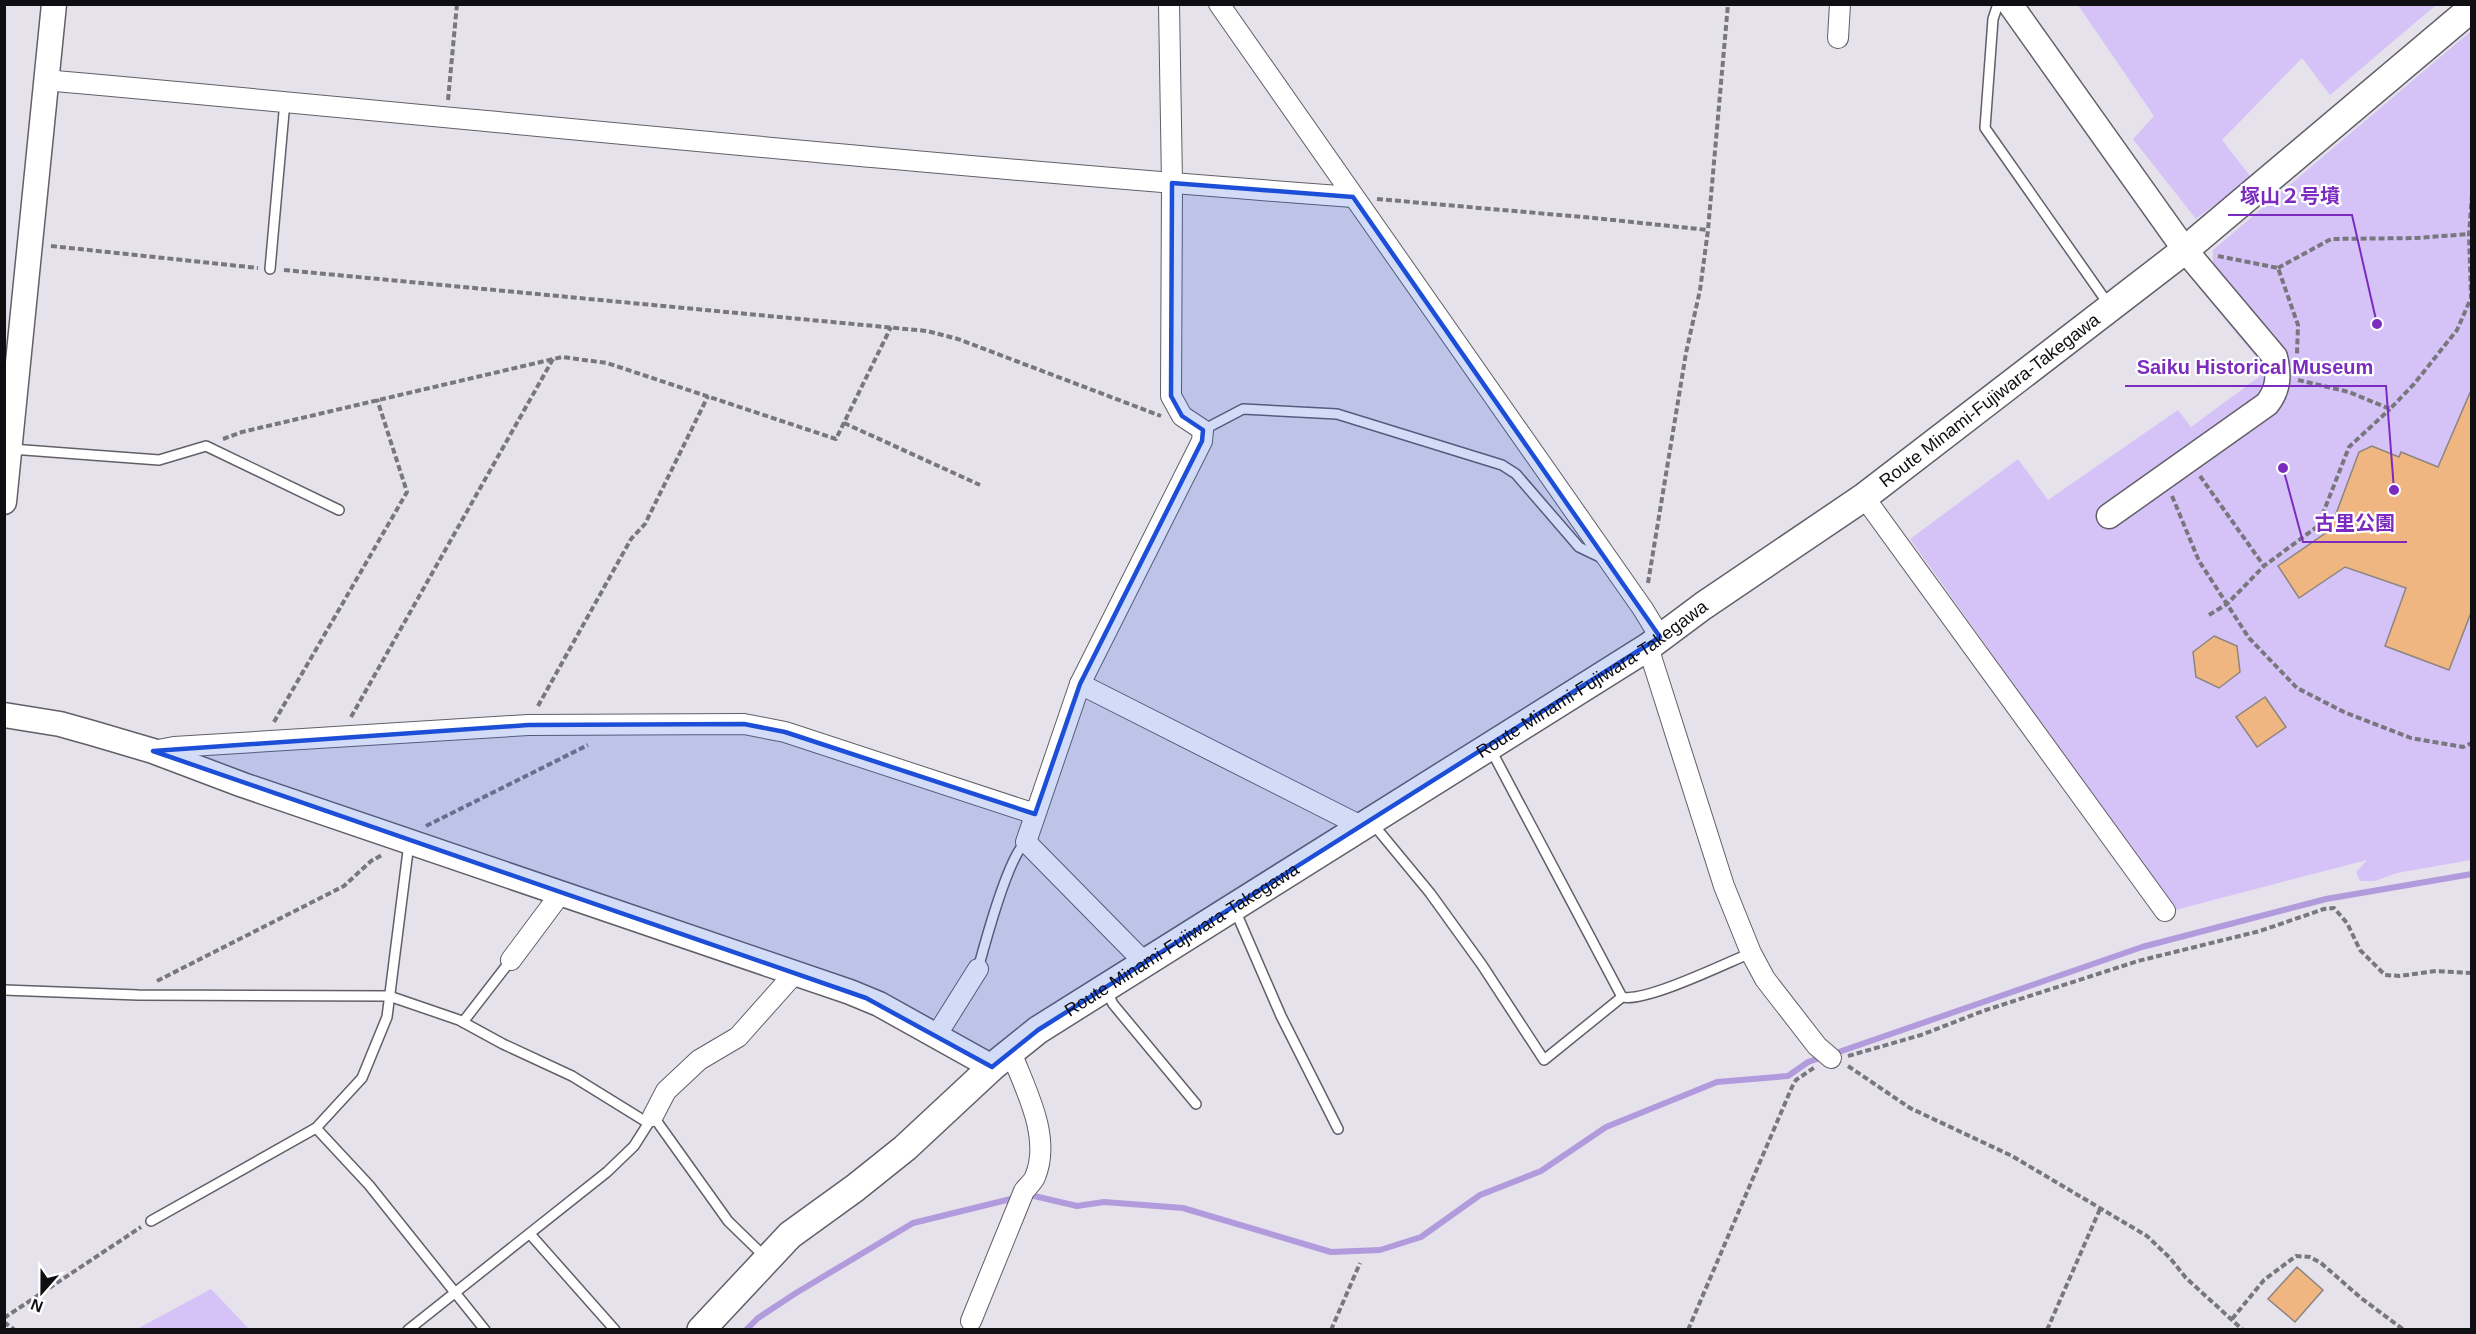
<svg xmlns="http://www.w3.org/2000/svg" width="2476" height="1334" font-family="Helvetica,'Noto Sans JP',sans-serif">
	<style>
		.green { fill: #d5c3f8 }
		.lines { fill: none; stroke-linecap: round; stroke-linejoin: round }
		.stream { stroke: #b29bdc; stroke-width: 6 }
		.building { fill: #efb681; stroke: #8d857e; stroke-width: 1.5 }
		.service-casing { stroke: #625f68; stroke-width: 12 }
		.minor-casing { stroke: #625f68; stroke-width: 22 }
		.tertiary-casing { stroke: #625f68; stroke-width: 27 }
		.secondary-casing { stroke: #625f68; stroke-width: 30 }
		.path { stroke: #79777e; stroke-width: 4; stroke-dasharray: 6 3; stroke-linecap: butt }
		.service { stroke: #fff; stroke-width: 9 }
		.minor { stroke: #fff; stroke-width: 20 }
		.tertiary { stroke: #fff; stroke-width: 24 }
		.secondary { stroke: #fff; stroke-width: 27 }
		.marked { fill: #1d4ed8; fill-opacity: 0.2; stroke: #1d4ed8; stroke-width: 4.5; stroke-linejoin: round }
		.labels { text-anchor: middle; stroke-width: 4.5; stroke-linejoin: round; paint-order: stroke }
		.street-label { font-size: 18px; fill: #0f0e12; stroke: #fff }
		.leader { fill: none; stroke: #7b2cbf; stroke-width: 2 }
		.callout-dot { fill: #7b2cbf; stroke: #fff; stroke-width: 2 }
		.callout-label { font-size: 20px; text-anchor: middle; font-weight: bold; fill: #7b2cbf; stroke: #fff; stroke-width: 4.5; stroke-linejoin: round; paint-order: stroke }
	</style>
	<rect width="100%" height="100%" fill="#e5e2ec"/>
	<g class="green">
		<polygon points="2078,5 2436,5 2330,95 2302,58 2222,140 2251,177 2196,219 2133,139 2154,116"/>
		<polygon points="2471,31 2471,860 2397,873 2375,881 2360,881 2356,872 2367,860 2175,910 1910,539 2018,459 2048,500 2178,410 2191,427 2259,377 2262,364 2195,283 2213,268 2213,250"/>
		<polygon points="211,1289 249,1329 137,1329"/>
	</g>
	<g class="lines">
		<g class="stream">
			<polyline points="1833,1054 2142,947 2326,899 2472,874"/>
			<polyline points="1030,1195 1077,1206 1104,1202 1183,1208 1331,1252 1380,1250 1421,1237 1480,1195 1541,1171 1606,1127 1717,1082 1788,1076 1808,1062 1823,1057"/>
			<polyline points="746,1330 758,1318 796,1293 913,1223 1015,1198"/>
		</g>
	</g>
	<g class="building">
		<polygon points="2472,388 2472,610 2449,670 2385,646 2406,588 2345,567 2299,598 2278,566 2330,530 2359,452 2372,446 2399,457 2401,452 2438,467"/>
		<polygon points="2214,636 2237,646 2240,672 2219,688 2196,677 2193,652"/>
		<polygon points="2265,697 2286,727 2257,747 2236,717"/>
		<polygon points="2297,1267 2323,1290 2295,1322 2268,1299"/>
	</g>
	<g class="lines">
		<g class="service-casing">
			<g id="service">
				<polyline points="1998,4 1993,19 1985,128 2109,305"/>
				<polyline points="270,269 285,101"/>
				<polyline points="1203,430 1243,409 1337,414 1502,465 1516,474 1579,547 1602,558"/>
				<polyline points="11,449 159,460 206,446 339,510"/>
				<path d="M1491,750L1622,997C1645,1003 1726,963 1751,953"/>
				<polyline points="1373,824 1430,893 1482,965 1544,1060 1622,997"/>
				<polyline points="1235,910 1281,1016 1338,1129"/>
				<path d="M978,969C985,943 1008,856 1026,842"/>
				<polyline points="4,990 138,995 389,996 459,1020 503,1044 572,1076 648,1123"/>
				<polyline points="1106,990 1113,1004 1196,1104"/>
				<polyline points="463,1022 511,960"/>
				<polyline points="316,1128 369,1185 485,1330"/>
				<polyline points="151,1221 316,1128 362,1078 387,1017 409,843"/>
				<polyline points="530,1234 615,1330"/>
				<polyline points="408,1330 607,1172 634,1146 653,1116 728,1221 765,1257"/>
			</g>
		</g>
		<g class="minor-casing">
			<g id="minor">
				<polyline points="1219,4 1643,609 1660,637"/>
				<polyline points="1838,38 1840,4"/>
				<path d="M45,80C481,119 917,165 1353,197"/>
				<polyline points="1864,497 2165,911"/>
				<polyline points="1648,647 1724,886 1751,953 1765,979 1817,1046 1831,1058"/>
				<polyline points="1080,684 1363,827"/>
				<polyline points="153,751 174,747 528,725 744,724 785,732 1035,814"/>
				<polyline points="511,960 561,893"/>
				<polyline points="1145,963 1026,842 1080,684 1202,441 1203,430 1182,416 1171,396 1172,183 1169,4"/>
				<polyline points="936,1036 978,969"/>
				<polyline points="653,1116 666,1091 699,1060 738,1037 795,973"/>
				<path d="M971,1321L1024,1191C1027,1187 1033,1182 1035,1177C1052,1137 1025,1089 1011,1052"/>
			</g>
		</g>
		<g class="tertiary-casing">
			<g id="tertiary">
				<path d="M2010,4L2185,250L2275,357C2279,375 2279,389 2267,404L2109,516"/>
				<polyline points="4,502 54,4"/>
				<polyline points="4,715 60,724 92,733 153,751 243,785 850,992 879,1004 992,1067"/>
			</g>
		</g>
		<g class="secondary-casing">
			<g id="secondary">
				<path id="s1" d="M701,1330L790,1235L855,1188L905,1148L992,1067L1038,1030L1648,647L1703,606L1864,497L2185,250L2472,8"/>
			</g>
		</g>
		<g class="path">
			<polyline points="448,100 457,4"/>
			<polyline points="1377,199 1594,218 1708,230"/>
			<polyline points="51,246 258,268"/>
			<polyline points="2218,256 2278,268 2298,325 2297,354"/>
			<polyline points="2278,268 2331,239 2417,238 2469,234"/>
			<polyline points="284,270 927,331 958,339 1161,416"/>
			<polyline points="2298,380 2349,392 2390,409 2414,384 2457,330 2471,298 2469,234 2472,195"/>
			<polyline points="844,423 980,485"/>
			<polyline points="223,439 242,432 562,357 607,363 836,439 891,327"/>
			<polyline points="2200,476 2264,566"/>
			<polyline points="2172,496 2199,561 2249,638 2297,688 2344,712 2411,738 2463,747 2472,743"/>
			<polyline points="1648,583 1686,353 1700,290 1708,230 1728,4"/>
			<polyline points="2209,615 2227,604 2264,566 2318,526 2349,447 2390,409"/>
			<polyline points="538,706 631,539 645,524 708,396"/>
			<polyline points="351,717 553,359"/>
			<polyline points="274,722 407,492 377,399"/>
			<polyline points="426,826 588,745"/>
			<polyline points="157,981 344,886 371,861 382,855"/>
			<polyline points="1848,1056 1921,1035 1983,1011 2138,961 2260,931 2324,909 2334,908 2347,923 2360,950 2385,975 2400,976 2436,971 2472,973"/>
			<polyline points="1848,1066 1910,1108 2012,1156 2147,1236 2170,1258 2186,1278 2243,1330"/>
			<polyline points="4,1318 141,1227"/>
			<polyline points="2232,1319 2264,1280 2296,1256 2310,1257 2321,1263 2361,1298 2404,1330"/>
			<polyline points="4,1322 15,1330"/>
			<polyline points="1331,1330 1360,1263"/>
			<polyline points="1688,1330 1792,1087 1796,1080 1815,1067"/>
			<polyline points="2047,1330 2100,1209"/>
		</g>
		<use href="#service" class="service"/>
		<use href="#minor" class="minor"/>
		<use href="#tertiary" class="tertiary"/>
		<use href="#secondary" class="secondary"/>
	</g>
	<path class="marked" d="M1172,183L1353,197L1660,637L1038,1030L992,1067L866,998L153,751L528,725L744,724L785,732L1035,814L1080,684L1202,441L1203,430L1182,416L1171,396Z"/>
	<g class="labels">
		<g class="street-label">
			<text dy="6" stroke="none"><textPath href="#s1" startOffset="1594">Route Minami-Fujiwara-Takegawa</textPath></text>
			<text dy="6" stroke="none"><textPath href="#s1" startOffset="1108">Route Minami-Fujiwara-Takegawa</textPath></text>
			<text dy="6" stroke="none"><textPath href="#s1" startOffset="622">Route Minami-Fujiwara-Takegawa</textPath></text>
		</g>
	</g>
	<path class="leader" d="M2377 324L2352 215H2228M2394 490L2386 386H2125M2283 468L2303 542H2407"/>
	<g class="callout-dot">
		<circle cx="2377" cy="324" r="6"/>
		<circle cx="2394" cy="490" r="6"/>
		<circle cx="2283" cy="468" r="6"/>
	</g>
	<g class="callout-label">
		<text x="2290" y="203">塚山２号墳</text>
		<text x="2255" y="374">Saiku Historical Museum</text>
		<text x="2355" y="530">古里公園</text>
	</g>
	<rect width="2476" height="1334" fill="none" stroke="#0f0e12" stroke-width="12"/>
	<g transform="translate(42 1292) rotate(201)" stroke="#ffffff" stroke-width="4.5" paint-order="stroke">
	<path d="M0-4.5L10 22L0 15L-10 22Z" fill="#0f0e12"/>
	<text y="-9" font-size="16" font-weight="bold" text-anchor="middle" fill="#0f0e12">N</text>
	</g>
</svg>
